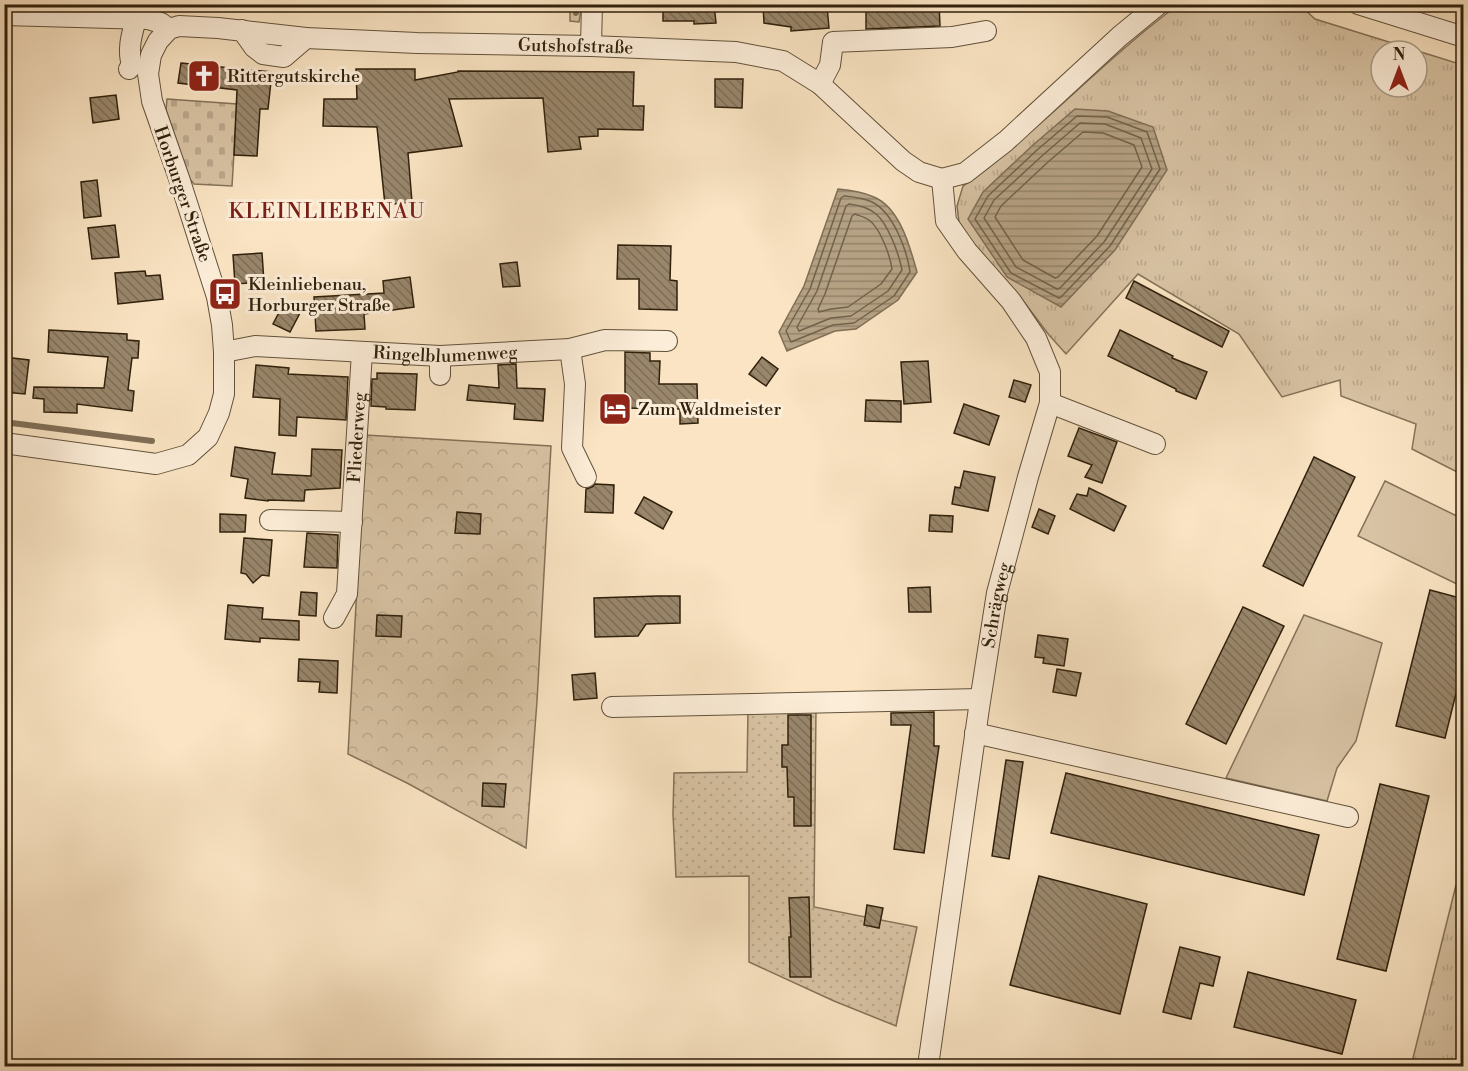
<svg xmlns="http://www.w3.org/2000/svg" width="1468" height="1071" font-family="'Libre Bodoni',serif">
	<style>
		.grass { fill: url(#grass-tufts); stroke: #847258; stroke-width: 1.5; fill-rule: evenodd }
		.cemetery { fill: url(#cemetery-stones); stroke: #847258; stroke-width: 1.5 }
		.park { fill: url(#park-crowns); stroke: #847258; stroke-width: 1.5 }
		.garden { fill: url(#garden-dots); stroke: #847258; stroke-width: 1.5 }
		.pitch { fill: #d8c3a4; stroke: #847258; stroke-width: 1.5 }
		.water { fill: url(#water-rules); stroke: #806e55; stroke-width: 1.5 }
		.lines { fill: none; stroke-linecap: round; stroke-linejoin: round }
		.shore { stroke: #726248; stroke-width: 1.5 }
		.stream { stroke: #806e55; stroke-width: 6 }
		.building { fill: url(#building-back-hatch); stroke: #30210c; stroke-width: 1.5 }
		.minor-casing { stroke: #62523a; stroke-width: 22 }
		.minor { stroke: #fcedd8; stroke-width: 20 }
		.labels { text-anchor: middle; stroke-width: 6; stroke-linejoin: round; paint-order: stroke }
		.street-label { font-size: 18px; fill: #30210c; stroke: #fcedd8 }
		.poi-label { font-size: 18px; fill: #30210c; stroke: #fcedd8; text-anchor: start }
		.quarter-label { font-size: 21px; letter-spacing: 1.5px; fill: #7a1f14; stroke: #fcedd8 }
	</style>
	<defs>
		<pattern id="grass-tufts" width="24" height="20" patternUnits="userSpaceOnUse" patternTransform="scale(1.5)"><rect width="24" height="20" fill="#d8c3a4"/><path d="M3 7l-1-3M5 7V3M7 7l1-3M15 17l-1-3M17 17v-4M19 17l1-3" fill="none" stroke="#baa78c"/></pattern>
		<pattern id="cemetery-stones" width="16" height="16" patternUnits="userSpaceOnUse" patternTransform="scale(1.5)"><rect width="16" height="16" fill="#d8c3a4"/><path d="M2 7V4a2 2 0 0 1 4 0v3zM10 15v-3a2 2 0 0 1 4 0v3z" fill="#baa78c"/></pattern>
		<pattern id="park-crowns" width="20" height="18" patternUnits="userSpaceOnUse" patternTransform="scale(1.5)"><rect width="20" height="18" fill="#d8c3a4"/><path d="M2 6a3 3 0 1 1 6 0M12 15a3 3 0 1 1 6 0" fill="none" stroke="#baa78c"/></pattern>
		<pattern id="garden-dots" width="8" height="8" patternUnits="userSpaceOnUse" patternTransform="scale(1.5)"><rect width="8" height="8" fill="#d8c3a4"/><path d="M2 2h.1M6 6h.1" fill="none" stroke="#baa78c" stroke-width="1.8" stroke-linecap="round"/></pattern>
		<pattern id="water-rules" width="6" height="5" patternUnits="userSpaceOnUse" patternTransform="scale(1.5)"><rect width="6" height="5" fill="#b5a285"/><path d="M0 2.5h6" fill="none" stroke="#94846b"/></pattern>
		<pattern id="building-back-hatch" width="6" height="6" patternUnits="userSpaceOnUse" patternTransform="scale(1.5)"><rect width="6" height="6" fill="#99866b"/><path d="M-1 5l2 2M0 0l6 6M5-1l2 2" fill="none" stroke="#7d6d56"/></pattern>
	</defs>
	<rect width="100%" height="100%" fill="#fae4c3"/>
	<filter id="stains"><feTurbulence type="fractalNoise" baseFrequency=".00333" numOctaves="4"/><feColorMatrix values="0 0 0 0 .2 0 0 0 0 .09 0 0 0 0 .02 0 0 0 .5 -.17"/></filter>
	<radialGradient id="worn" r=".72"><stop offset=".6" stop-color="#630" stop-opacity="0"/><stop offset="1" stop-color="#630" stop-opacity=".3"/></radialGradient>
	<g class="grass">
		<polygon points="570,5 582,5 579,22 570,21"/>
		<path d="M1178,5H1300L1315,19L1463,65V475L1412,449L1416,424L1341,396L1340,380L1282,397L1239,334L1138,274L1066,354L1049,335L1024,302L971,241L959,222L957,206L963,186C986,171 1007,153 1028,134C1078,91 1125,44 1178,5ZM1381,51H1417V87H1381Z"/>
		<polygon points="1456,885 1464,886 1463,1066 1411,1066"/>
	</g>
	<polygon class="cemetery" points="167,99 237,104 232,186 194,184 189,178 166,110"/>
	<polygon class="park" points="365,435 551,446 537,701 526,848 407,783 348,754"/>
	<polygon class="garden" points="816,709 814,907 917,927 896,1026 834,1001 749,962 749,876 676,877 673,814 674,773 747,772 748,710"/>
	<g class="pitch">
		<polygon points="1385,481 1463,519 1463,587 1358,536"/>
		<polygon points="1304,615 1382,643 1356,741 1337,768 1327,801 1226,778"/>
	</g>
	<g class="water">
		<polygon points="1075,109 1108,111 1153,127 1167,170 1115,250 1061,307 1007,277 968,219 983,192 1033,145"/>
		<path d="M838,189C850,190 863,192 874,197C900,208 910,247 917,272L898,300L856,329L835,331L787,351L779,332L804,286Z"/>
	</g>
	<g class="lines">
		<g class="shore">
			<polygon points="1077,116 1107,117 1147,132 1160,169 1110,246 1061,297 1059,298 1011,273 975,219 988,196 1037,150"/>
			<polygon points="1080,123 1105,124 1141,138 1152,169 1104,242 1060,288 1057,289 1016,267 984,218 994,200 1043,155"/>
			<polygon points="1083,132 1103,133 1134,145 1142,167 1097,236 1058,277 1055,278 1023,260 995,217 1001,206 1048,162"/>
			<path d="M844,196C853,197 863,198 872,202C893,212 907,250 910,272L894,296L854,323L833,325L791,342L786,331L810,289L841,198Z"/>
			<path d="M849,204C858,205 869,208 876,214C888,224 899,254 902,270L888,291L851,316L831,318L799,331L797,327L817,291L846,206Z"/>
			<path d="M855,214C860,216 865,217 869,220C880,228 890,255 892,269L881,284L848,307L831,309L819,312L818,309L825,294L852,216Z"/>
		</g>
		<g class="stream">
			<polyline points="576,13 577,4"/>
			<polyline points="4,422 152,441"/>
		</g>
	</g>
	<g class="building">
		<polygon points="663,4 714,4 716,23 694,24 694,21 663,21"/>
		<polygon points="763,4 810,4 810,7 827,6 829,28 791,31 791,27 764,23"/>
		<polygon points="866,4 939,4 940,26 866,29"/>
		<polygon points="181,63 272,72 268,109 260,109 257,156 234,155 237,90 178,83"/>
		<polygon points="356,69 415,69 415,80 458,72 458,71 634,72 633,106 644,106 643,130 598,129 598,136 579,137 581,149 548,152 543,98 449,99 462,146 408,153 412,202 385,205 377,127 323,126 324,99 357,99"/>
		<polygon points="715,79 743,79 742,108 715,107"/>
		<polygon points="116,95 119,119 93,123 90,98"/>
		<polygon points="97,180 101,216 84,218 81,182"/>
		<polygon points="115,225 119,257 92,259 88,228"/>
		<polygon points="618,245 671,246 670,280 677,281 677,310 639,309 639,279 617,279"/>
		<polygon points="262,253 264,282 235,284 233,255"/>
		<polygon points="517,262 520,286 503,287 500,264"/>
		<polygon points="145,271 146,276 160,275 163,299 118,304 115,273"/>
		<polygon points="410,277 414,307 364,314 365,329 316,331 314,297 384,293 383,281"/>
		<polygon points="1134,281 1229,331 1222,347 1126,298"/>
		<polygon points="284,303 301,311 290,332 273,324"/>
		<polygon points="49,330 127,334 127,340 139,341 138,358 132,358 128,390 134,391 132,411 77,404 77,413 44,412 44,399 33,398 34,387 104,388 108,357 48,352"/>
		<polygon points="1120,330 1173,356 1172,358 1207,372 1196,399 1176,391 1176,389 1108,356"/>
		<polygon points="625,352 650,353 650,361 660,361 659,384 697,384 698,423 680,424 680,409 625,408"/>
		<polygon points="4,357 29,360 25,394 4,392"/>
		<polygon points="762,357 778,369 766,386 749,374"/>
		<polygon points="928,361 931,402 904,404 901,362"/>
		<polygon points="516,364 517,388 545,389 543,421 514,419 515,404 467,400 469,385 499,388 498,365"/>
		<polygon points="256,365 289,368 288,374 348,377 346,420 297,417 296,436 279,435 280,399 253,397"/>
		<polygon points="377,373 417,374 415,410 386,409 386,407 371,406 372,379 377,379"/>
		<polygon points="1014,380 1031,385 1025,402 1009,397"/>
		<polygon points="866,400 901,401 901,422 865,421"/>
		<polygon points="964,404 999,416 989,445 954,433"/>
		<polygon points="1079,428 1117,442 1102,483 1085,477 1092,465 1068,456"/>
		<polygon points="235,447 275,453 272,474 311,476 312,449 342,450 340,488 305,490 304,501 268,500 268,501 245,498 248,479 231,476"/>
		<polygon points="1314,457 1355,477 1303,586 1263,566"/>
		<polygon points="964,471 995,477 988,511 952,504 955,487 960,488"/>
		<polygon points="595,484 614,485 613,513 585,512 586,489 592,487"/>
		<polygon points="1089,488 1126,506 1114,531 1070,509 1077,494 1087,496"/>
		<polygon points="644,497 672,512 663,529 635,513"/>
		<polygon points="1039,509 1055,516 1048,534 1032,527"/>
		<polygon points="457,512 481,514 480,534 455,533"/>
		<polygon points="220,514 246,515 245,532 220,532"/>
		<polygon points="930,515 953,516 952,532 929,531"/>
		<polygon points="307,533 338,535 337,568 304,567"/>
		<polygon points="244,538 272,540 269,576 262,575 253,583 246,574 241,573"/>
		<polygon points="930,587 931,612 909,612 908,588"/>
		<polygon points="1430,590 1464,599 1464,661 1445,738 1396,726"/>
		<polygon points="301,592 317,593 316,616 299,615"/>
		<polygon points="658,596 680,596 680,623 646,624 638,636 595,637 594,598"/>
		<polygon points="228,605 263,608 262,619 299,621 299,640 260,638 260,642 225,639"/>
		<polygon points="1243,607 1284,626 1226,744 1186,724"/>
		<polygon points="377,615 402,616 401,637 376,636"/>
		<polygon points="1038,635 1068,639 1064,666 1043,663 1044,658 1035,657"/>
		<polygon points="299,659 338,661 337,693 319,692 320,682 298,681"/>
		<polygon points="1057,669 1081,673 1076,696 1053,692"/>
		<polygon points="595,673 597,698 574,700 572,675"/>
		<polygon points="934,712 934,746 939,746 924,853 894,849 911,725 891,725 891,713"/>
		<polygon points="788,715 811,715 811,826 794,826 794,797 788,797 787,767 782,767 782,745 788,745"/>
		<polygon points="1006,760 1023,762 1009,859 992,856"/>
		<polygon points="1066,773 1319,835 1304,895 1051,833"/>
		<polygon points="483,783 506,784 504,807 482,806"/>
		<polygon points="1380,784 1429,796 1386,971 1337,959"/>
		<polygon points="1039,876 1147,904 1120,1014 1010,985"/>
		<polygon points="809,897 811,977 790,977 789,937 791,937 789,898"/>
		<polygon points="867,905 883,908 879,928 864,925"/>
		<polygon points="1180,947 1220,957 1213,986 1200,983 1191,1019 1163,1012"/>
		<polygon points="1248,972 1356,1000 1342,1054 1234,1027"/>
	</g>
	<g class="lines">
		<g class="minor-casing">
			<g id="minor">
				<polyline points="1358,4 1464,37"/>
				<polyline points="4,15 148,19 161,23 169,29"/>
				<polyline points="242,30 254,47 263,54 284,57 306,38"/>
				<polyline points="591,46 592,4"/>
				<path d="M129,69L132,65C127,49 132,34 136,19"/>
				<polyline points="820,84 830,65 833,42 952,37 986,31"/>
				<polyline points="942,179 965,173 1006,141 1120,36 1159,4"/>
				<polyline points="570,349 575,384 572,448 586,477"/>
				<path id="s1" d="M224,352L255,346L440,356L570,349L605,340L667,341"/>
				<polyline points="440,375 440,356"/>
				<polyline points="1050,403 1155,444"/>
				<path id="s2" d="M4,443L156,464L188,455L208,437L219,413L224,394V352L222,325L217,297L180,181L152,101L148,74L151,55L158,41L169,29L179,26L218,28L306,38L417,43L591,46L736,52L783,61L820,84L903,161L919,172L942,179"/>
				<polyline points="270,520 352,522"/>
				<path id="s3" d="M334,618L347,594L362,352"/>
				<polyline points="612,707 980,699"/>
				<polyline points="975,733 1348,817"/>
				<path id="s4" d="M928,1066L979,708L997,593L1028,477L1050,403V372L1036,338L1011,301L967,251L946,221L942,179"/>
			</g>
		</g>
		<use href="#minor" class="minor"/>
	</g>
	<defs>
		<g id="church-square" transform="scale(1.725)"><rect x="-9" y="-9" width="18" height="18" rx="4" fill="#8f2418" stroke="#fcedd8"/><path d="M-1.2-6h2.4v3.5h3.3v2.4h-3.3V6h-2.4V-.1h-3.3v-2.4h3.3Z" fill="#fff"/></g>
		<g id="bus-square" transform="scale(1.725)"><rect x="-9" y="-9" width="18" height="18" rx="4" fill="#8f2418" stroke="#fcedd8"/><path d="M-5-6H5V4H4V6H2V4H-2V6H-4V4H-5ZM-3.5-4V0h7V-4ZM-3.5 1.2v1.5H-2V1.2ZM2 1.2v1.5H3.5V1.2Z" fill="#fff"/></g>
		<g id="hotel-square" transform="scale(1.725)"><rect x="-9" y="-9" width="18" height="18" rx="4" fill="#8f2418" stroke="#fcedd8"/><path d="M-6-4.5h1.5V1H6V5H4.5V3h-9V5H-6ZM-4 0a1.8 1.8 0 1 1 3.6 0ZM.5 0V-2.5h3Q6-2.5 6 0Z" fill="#fff"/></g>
	</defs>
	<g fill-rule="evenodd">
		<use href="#church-square" x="204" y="76"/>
		<use href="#bus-square" x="225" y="294"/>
		<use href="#hotel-square" x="615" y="409"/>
	</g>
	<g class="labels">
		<g class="street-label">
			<text dy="6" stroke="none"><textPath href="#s2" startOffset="1050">Gutshofstraße</textPath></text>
			<text transform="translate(183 194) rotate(71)" y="6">Horburger Straße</text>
			<text dy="6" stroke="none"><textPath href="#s1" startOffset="222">Ringelblumenweg</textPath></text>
			<text dy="6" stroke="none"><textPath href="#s3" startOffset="184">Fliederweg</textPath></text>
			<text dy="6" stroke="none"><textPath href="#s4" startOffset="466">Schrägweg</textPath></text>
		</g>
		<g class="poi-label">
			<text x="227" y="82">Rittergutskirche</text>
			<text x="248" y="290">Kleinliebenau,<tspan x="248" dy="21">Horburger Straße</tspan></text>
			<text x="638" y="415">Zum Waldmeister</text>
		</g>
		<g class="quarter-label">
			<text x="327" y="218">KLEINLIEBENAU</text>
		</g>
	</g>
	<rect width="1468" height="1071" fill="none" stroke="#fae4c3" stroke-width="24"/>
	<rect x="6" y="6" width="1456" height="1059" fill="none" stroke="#30210c" stroke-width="3"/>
	<rect x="12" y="12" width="1444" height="1047" fill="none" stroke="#30210c" stroke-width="1.5"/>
	<g transform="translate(1399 69)"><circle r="28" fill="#fcedd8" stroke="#aa9b86" stroke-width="1.5"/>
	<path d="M0-4.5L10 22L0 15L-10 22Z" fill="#8f2418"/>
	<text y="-9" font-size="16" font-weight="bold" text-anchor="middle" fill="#30210c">N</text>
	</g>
	<rect width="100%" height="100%" filter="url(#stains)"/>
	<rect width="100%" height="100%" fill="url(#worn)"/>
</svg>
